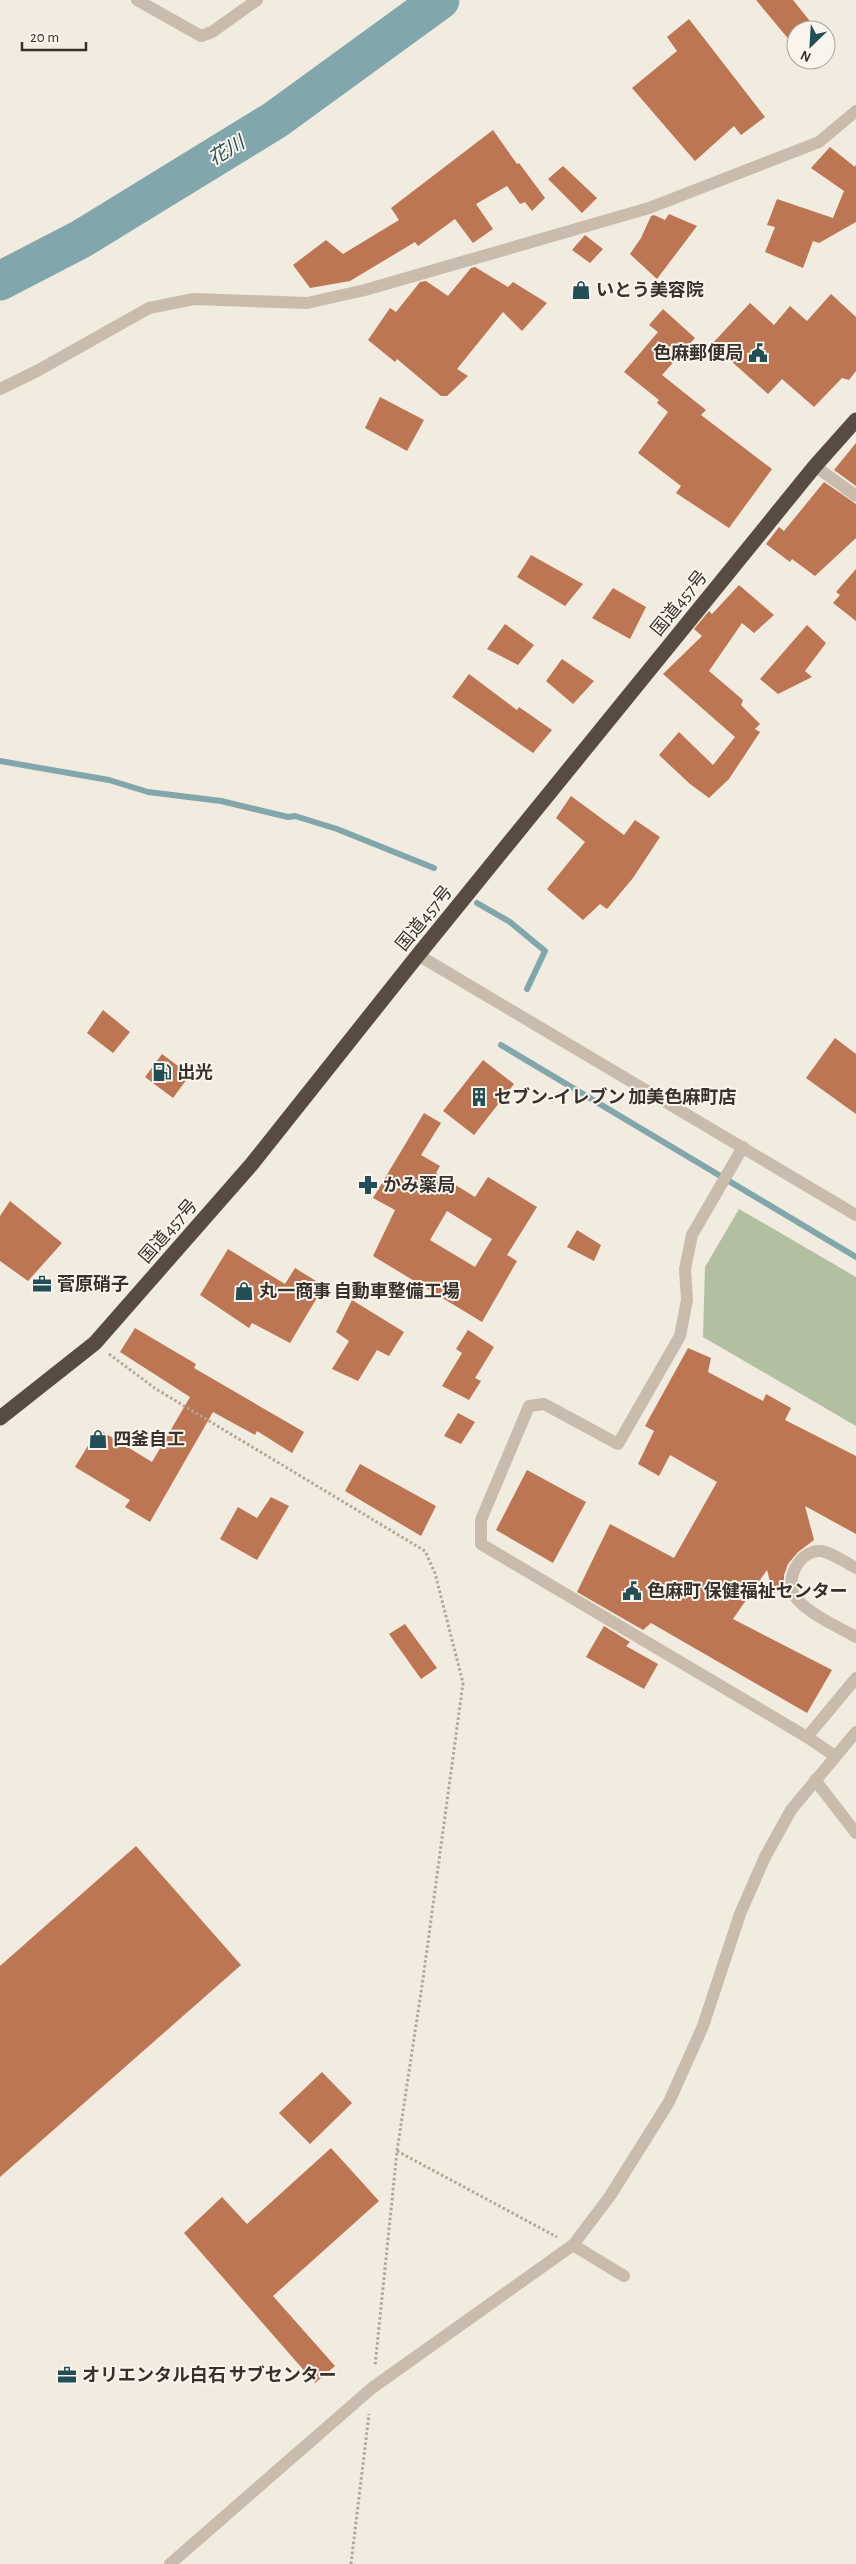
<svg xmlns="http://www.w3.org/2000/svg" width="856" height="2564" font-family="'Alegreya Sans','Noto Sans JP',sans-serif">
	<style>
		.green { fill: #b2bfa1 }
		.lines { fill: none; stroke-linecap: round; stroke-linejoin: round }
		.stream { stroke: #81a6ac; stroke-width: 6 }
		.river { stroke: #81a6ac; stroke-width: 39 }
		.building { fill: #bd7653; fill-rule: evenodd }
		.path { stroke: #b4a697; stroke-width: 3; stroke-dasharray: 2.5 2.5; stroke-linecap: butt }
		.minor { stroke: #c9bcac; stroke-width: 12 }
		.highway { stroke: #584b42; stroke-width: 15 }
		.labels { text-anchor: middle; stroke-width: 4; stroke-linejoin: round; paint-order: stroke }
		.poi-label { font-size: 18px; font-weight: bold; fill: #37302b; stroke: #f9f4ec; text-anchor: start }
		.street-label { font-size: 18px; fill: #37302b; stroke: #f9f4ec }
		.water-label { font-size: 19px; font-style: italic; fill: #234e56; stroke: #f9f4ec }
	</style>
	<rect width="100%" height="100%" fill="#f1ebe0"/>
	<polygon class="green" points="739,1209 856,1277 856,1426 703,1337 705,1267"/>
	<g class="lines">
		<g class="stream">
			<polyline points="0,761 109,780 148,792 221,801 288,817 295,816 337,829 434,868"/>
			<polyline points="477,903 510,922 545,951 527,989"/>
			<polyline points="501,1045 856,1257"/>
		</g>
		<polyline class="river" points="0,281 81,239 275,120 440,0"/>
	</g>
	<g class="building">
		<polygon points="756,0 793,0 817,30 796,30 796,48"/>
		<polygon points="689,19 765,117 741,135 734,126 695,161 632,88 677,51 667,37"/>
		<polygon points="493,130 517,164 519,163 545,198 532,211 525,202 520,204 507,186 476,204 493,229 473,243 455,219 418,246 415,242 350,281 310,288 293,265 326,240 343,254 399,220 391,208"/>
		<polygon points="830,147 855,167 856,164 856,222 819,243 813,241 803,268 765,252 775,227 767,225 777,199 833,218 844,191 811,168"/>
		<polygon points="563,166 597,198 582,213 548,179"/>
		<polygon points="669,214 697,226 657,279 630,254 641,238 651,216 654,215 665,220"/>
		<polygon points="585,235 603,249 590,263 572,250"/>
		<polygon points="475,267 508,287 513,282 547,303 522,331 503,312 457,369 468,376 447,396 441,396 397,359 395,362 368,340 390,308 396,312 420,282 426,281 448,296 471,268"/>
		<polygon points="831,294 856,317 856,371 849,380 842,378 814,407 782,379 768,394 712,344 750,303 774,325 790,306 807,321"/>
		<polygon points="663,309 695,338 662,375 706,410 701,415 772,469 729,528 676,493 681,486 638,453 668,412 657,403 659,400 624,372 658,332 649,325"/>
		<polygon points="380,397 424,420 407,451 365,428"/>
		<polygon points="856,443 856,486 834,470"/>
		<polygon points="824,482 856,504 856,538 815,576 792,559 790,562 766,544 779,527 784,531"/>
		<polygon points="531,555 583,584 565,606 517,577"/>
		<polygon points="856,569 856,621 833,603 840,595 836,592"/>
		<polygon points="739,585 774,615 754,633 742,623 709,671 743,700 741,705 760,724 755,729 760,732 729,779 709,798 690,784 659,755 679,732 713,765 735,737 663,674 702,636 694,629 709,611 712,614"/>
		<polygon points="613,588 646,607 630,639 592,618"/>
		<polygon points="505,624 534,645 518,665 487,649"/>
		<polygon points="807,625 826,643 805,671 812,677 778,694 760,679"/>
		<polygon points="562,659 594,681 573,704 546,681"/>
		<polygon points="469,674 517,710 519,707 552,730 533,753 452,697"/>
		<polygon points="571,796 624,835 635,820 660,837 633,878 607,909 600,904 583,920 547,889 585,842 556,818"/>
		<polygon points="103,1010 130,1032 113,1053 87,1033"/>
		<polygon points="835,1038 856,1054 856,1114 806,1078"/>
		<polygon points="162,1054 190,1075 173,1098 145,1077"/>
		<polygon points="483,1060 514,1084 474,1135 443,1111"/>
		<path d="M424,1113L441,1123L421,1155L440,1166L436,1173L475,1197L488,1177L537,1207L507,1255L517,1261L482,1322L373,1256L395,1210L373,1198ZM447,1211L492,1239L475,1267L430,1240Z"/>
		<polygon points="10,1201 62,1243 28,1281 0,1261 0,1216"/>
		<polygon points="577,1230 601,1245 594,1261 567,1247"/>
		<polygon points="228,1249 285,1284 295,1268 324,1286 290,1343 252,1323 249,1328 200,1295"/>
		<polygon points="352,1300 404,1332 389,1356 377,1350 358,1381 332,1369 349,1341 336,1332"/>
		<polygon points="135,1328 196,1364 194,1368 304,1432 292,1453 257,1431 255,1435 213,1412 150,1522 125,1507 130,1500 75,1467 98,1429 152,1462 190,1397 120,1352"/>
		<polygon points="468,1330 494,1347 475,1378 481,1381 469,1400 442,1386 462,1353 456,1349"/>
		<polygon points="688,1348 711,1358 708,1372 763,1401 766,1394 791,1408 785,1420 856,1456 856,1534 805,1506 814,1540 798,1552 788,1564 784,1575 784,1589 773,1593 767,1570 733,1619 832,1670 807,1713 651,1623 643,1630 577,1592 610,1524 674,1558 717,1482 670,1455 659,1476 638,1464 654,1431 645,1426"/>
		<polygon points="458,1413 475,1422 461,1444 444,1436"/>
		<polygon points="360,1464 436,1506 421,1536 345,1491"/>
		<polygon points="527,1470 586,1502 553,1563 496,1530"/>
		<polygon points="271,1497 289,1506 257,1560 220,1539 238,1507 257,1518"/>
		<polygon points="405,1624 437,1668 421,1679 389,1634"/>
		<polygon points="604,1626 630,1642 626,1646 658,1664 644,1689 586,1657"/>
		<polygon points="136,1846 241,1965 0,2177 0,1966"/>
		<polygon points="322,2072 352,2103 310,2144 279,2113"/>
		<polygon points="331,2148 379,2201 273,2296 335,2366 315,2383 184,2233 222,2197 247,2224"/>
	</g>
	<g class="lines">
		<g class="path">
			<polyline points="109,1354 156,1389 425,1551 435,1573 463,1683 423,1979 397,2151 375,2366"/>
			<polyline points="397,2151 557,2237"/>
			<polyline points="351,2564 369,2414"/>
		</g>
		<g class="minor">
			<polyline points="137,0 201,36 212,32 257,0"/>
			<polyline points="0,389 37,371 149,308 194,299 307,303 365,290 649,208 819,142 856,111"/>
			<polyline points="815,466 856,496"/>
			<polyline points="418,955 856,1215"/>
			<polyline points="743,1147 692,1235 685,1269 687,1300 680,1336 618,1444 544,1404 529,1406 481,1520 481,1544 807,1737 835,1756"/>
			<path d="M856,1568C846,1563 833,1553 821,1551C799,1549 782,1583 797,1599C812,1616 837,1626 856,1637"/>
			<polyline points="807,1737 856,1678"/>
			<polyline points="815,1780 856,1833"/>
			<polyline points="573,2245 624,2276"/>
			<polyline points="170,2564 372,2388 573,2245 610,2196 669,2102 703,2026 740,1914 765,1857 791,1810 856,1732"/>
		</g>
		<polyline class="highway" points="0,1418 95,1343 251,1165 418,955 815,466 856,420"/>
	</g>
	<defs>
		<g id="shop-bare" transform="scale(1.5)"><path d="M-5-2.5h2.3a2.7 3.5 0 0 1 5.4 0H5L5.5 6h-11ZM-1.5-2.5h3a1.5 2.3 0 0 0-3 0Z" fill="#234e56" stroke="#f9f4ec" stroke-width="2.5" paint-order="stroke"/></g>
		<g id="civic-bare" transform="scale(1.5)"><path d="M-.6-6.5H3V-4.5H.6V-3L4-1V1h2V6H-6V1h2V-1L-.6-3ZM-1.2 2.5V6h2.4V2.5Z" fill="#234e56" stroke="#f9f4ec" stroke-width="2.5" paint-order="stroke"/></g>
		<g id="fuel-bare" transform="scale(1.5)"><path d="M-5.5-6h7V0h2V4h1.3V-2.5L3-4.5l.8-.8L6-3V5H2.5V1h-1V6h-7ZM-4.2-4.7v3.2H.2V-4.7Z" fill="#234e56" stroke="#f9f4ec" stroke-width="2.5" paint-order="stroke"/></g>
		<g id="building-bare" transform="scale(1.5)"><path d="M-4-6H4V6H1V3H-1V6H-4ZM-2.5-4.3h1.7v1.8h-1.7ZM.8-4.3h1.7v1.8H.8ZM-2.5-1h1.7V.8h-1.7ZM.8-1h1.7V.8H.8Z" fill="#234e56" stroke="#f9f4ec" stroke-width="2.5" paint-order="stroke"/></g>
		<g id="pharmacy-bare" transform="scale(1.5)"><path d="M-2-6h4v4h4v4h-4v4h-4v-4h-4v-4h4Z" fill="#234e56" stroke="#f9f4ec" stroke-width="2.5" paint-order="stroke"/></g>
		<g id="office-bare" transform="scale(1.5)"><path d="M-6-3h4V-5.5h4V-3h4V5H-6ZM-1-4.5V-3h2v-1.5ZM-6 0V1H6V0Z" fill="#234e56" stroke="#f9f4ec" stroke-width="2.5" paint-order="stroke"/></g>
	</defs>
	<g fill-rule="evenodd">
		<use href="#shop-bare" x="581" y="290"/>
		<use href="#civic-bare" x="758" y="353"/>
		<use href="#fuel-bare" x="162" y="1072"/>
		<use href="#building-bare" x="479" y="1097"/>
		<use href="#pharmacy-bare" x="368" y="1185"/>
		<use href="#office-bare" x="42" y="1284"/>
		<use href="#shop-bare" x="244" y="1291"/>
		<use href="#shop-bare" x="98" y="1439"/>
		<use href="#civic-bare" x="632" y="1591"/>
		<use href="#office-bare" x="67" y="2375"/>
	</g>
	<g class="labels">
		<g class="poi-label">
			<text x="596" y="296">いとう美容院</text>
			<text x="743" y="359" text-anchor="end">色麻郵便局</text>
			<text x="177" y="1078">出光</text>
			<text x="494" y="1103">セブン-イレブン 加美色麻町店</text>
			<text x="383" y="1191">かみ薬局</text>
			<text x="57" y="1290">菅原硝子</text>
			<text x="259" y="1297">丸一商事 自動車整備工場</text>
			<text x="113" y="1445">四釜自工</text>
			<text x="647" y="1597">色麻町 保健福祉センター</text>
			<text x="82" y="2381">オリエンタル白石 サブセンター</text>
		</g>
		<g class="street-label">
			<text transform="translate(679 603) rotate(-51)" y="6">国道457号</text>
			<text transform="translate(424 918) rotate(-51)" y="6">国道457号</text>
			<text transform="translate(168 1231) rotate(-49)" y="6">国道457号</text>
		</g>
		<g class="water-label">
			<text transform="translate(226 150) rotate(-31)" y="7">花川</text>
		</g>
	</g>
	<g transform="translate(811 45) rotate(205)"><circle r="24" fill="#f9f4ec" stroke="#aba69f"/>
	<path d="M0-4L9 19L0 12L-9 19Z" fill="#234e56"/>
	<text y="-8" font-size="14" font-weight="bold" text-anchor="middle" fill="#37302b">N</text>
	</g>
	<path d="M22 42v8h64v-8" fill="none" stroke="#37302b" stroke-width="2.5"/>
	<text x="30" y="42" font-size="15" fill="#37302b" stroke="#f9f4ec" stroke-width="4" paint-order="stroke">20 m</text>
</svg>
